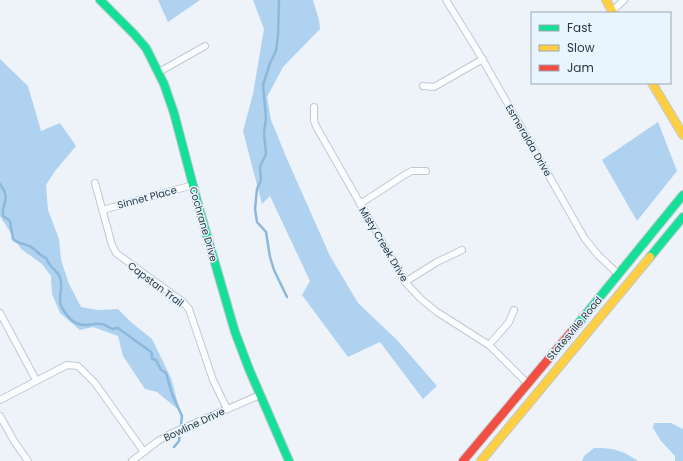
<svg xmlns="http://www.w3.org/2000/svg" width="683" height="461" font-family="Poppins,sans-serif">
	<style>
		.forest { fill: #aed2f0 }
		.lines { fill: none; stroke-linecap: round; stroke-linejoin: round }
		.stream { stroke: #8cb8db; stroke-width: 2.5 }
		.street-casing { stroke: #c1c9d0; stroke-width: 8 }
		.fast-casing { stroke: #c1c9d0; stroke-width: 10 }
		.slow-casing { stroke: #c1c9d0; stroke-width: 10 }
		.jam-casing { stroke: #c1c9d0; stroke-width: 10 }
		.street { stroke: #fcfdfe; stroke-width: 6 }
		.fast { stroke: #16e098; stroke-width: 8 }
		.slow { stroke: #ffcf43; stroke-width: 8 }
		.jam { stroke: #f24e42; stroke-width: 8 }
		.labels { text-anchor: middle; stroke-width: 3; stroke-linejoin: round; paint-order: stroke }
		.street-label { font-size: 10px; fill: #2c3741; stroke: #e8f4fe }
	</style>
	<rect width="100%" height="100%" fill="#edf3f9"/>
	<g class="forest">
		<polygon points="158,0 200,0 168,22"/>
		<polygon points="253,0 313,0 319,20 320,29 283,67 267,97 271,120 287,159 330,256 358,303 397,340 437,386 423,399 380,342 348,357 302,295 310,281 270,196 262,204 243,131 253,94 264,29"/>
		<polygon points="0,59 28,86 41,131 60,123 76,146 55,171 46,185 48,210 59,239 61,260 69,284 81,307 97,310 118,309 132,323 152,339 171,378 180,411 157,392 145,389 123,356 118,336 93,327 80,330 60,313 52,294 51,276 42,264 21,249 0,216"/>
		<polygon points="658,122 677,171 637,221 602,160"/>
		<polygon points="654,423 671,423 683,429 683,461 675,461 675,456 661,441 653,428"/>
		<path d="M594,448C614,448 621,450 638,461H582L584,456Z"/>
	</g>
	<g class="lines">
		<g class="stream">
			<polyline points="279,0 278,36 276,51 270,63 263,85 266,118 264,133 266,154 260,167 261,180 257,189 255,209 257,222 266,232 270,257 274,270 287,297"/>
			<path d="M0,184C12,201 1,202 3,216L10,221L13,239C18,244 23,243 29,246C35,248 38,255 46,258C50,268 57,270 60,277C65,293 53,299 67,315C70,319 74,323 79,324C86,327 93,323 101,324C105,324 108,327 112,329L118,328L151,352L152,354V359L156,360L161,370L166,373L172,394L182,416L179,441L174,447"/>
		</g>
		<g class="street-casing">
			<g id="street">
				<polyline points="446,0 477,50 585,239 598,255 619,275"/>
				<polyline points="612,11 624,0"/>
				<polyline points="159,72 205,46"/>
				<polyline points="423,86 434,87 483,59"/>
				<polyline points="314,107 314,121 317,128 405,282 421,299 437,312 489,345 528,384"/>
				<polyline points="95,183 112,245 116,253 183,302 189,309 213,380 227,409"/>
				<polyline points="360,204 406,174 412,171 426,171"/>
				<polyline points="102,210 193,185"/>
				<polyline points="405,282 437,262 462,250"/>
				<polyline points="0,313 36,380"/>
				<polyline points="489,345 509,322 514,310"/>
				<polyline points="0,400 67,365 78,366 95,383 144,452"/>
				<polyline points="0,416 14,441 28,461"/>
				<polyline points="132,461 158,441 170,434 260,395"/>
			</g>
		</g>
		<g class="fast-casing">
			<g id="fast">
				<polyline points="100,0 134,34 146,48 164,84 174,113 199,208 235,332 249,369 289,461"/>
				<polyline points="650,257 683,217"/>
				<polyline points="577,325 683,195"/>
			</g>
		</g>
		<g class="slow-casing">
			<g id="slow">
				<polyline points="606,0 613,13"/>
				<polyline points="652,83 683,135"/>
				<polyline points="481,461 650,257"/>
			</g>
		</g>
		<g class="jam-casing">
			<polyline id="jam" points="463,461 577,325"/>
		</g>
		<use href="#street" class="street"/>
		<use href="#fast" class="fast"/>
		<use href="#slow" class="slow"/>
		<use href="#jam" class="jam"/>
	</g>
	<g class="labels">
		<g class="street-label">
			<text transform="translate(529 140) rotate(60)" y="4">Esmeralda Drive</text>
			<text transform="translate(147 197) rotate(-15)" y="4">Sinnet Place</text>
			<text transform="translate(204 224) rotate(74)" y="4">Cochrane Drive</text>
			<text transform="translate(384 244) rotate(59)" y="4">Misty Creek Drive</text>
			<text transform="translate(156 284) rotate(37)" y="4">Capstan Trail</text>
			<text transform="translate(574 328) rotate(-50)" y="4">Statesville Road</text>
			<text transform="translate(194 424) rotate(-25)" y="4">Bowline Drive</text>
		</g>
	</g>
	<rect x="531" y="12" width="140" height="72" fill="#e8f4fe" stroke="#9da8b2"/>
	<rect x="539" y="25" width="20" height="6" fill="#16e098" stroke="#9da8b2"/>
	<text x="567" y="32" font-size="12" fill="#2c3741">Fast</text>
	<rect x="539" y="45" width="20" height="6" fill="#ffcf43" stroke="#9da8b2"/>
	<text x="567" y="52" font-size="12" fill="#2c3741">Slow</text>
	<rect x="539" y="65" width="20" height="6" fill="#f24e42" stroke="#9da8b2"/>
	<text x="567" y="72" font-size="12" fill="#2c3741">Jam</text>
</svg>
